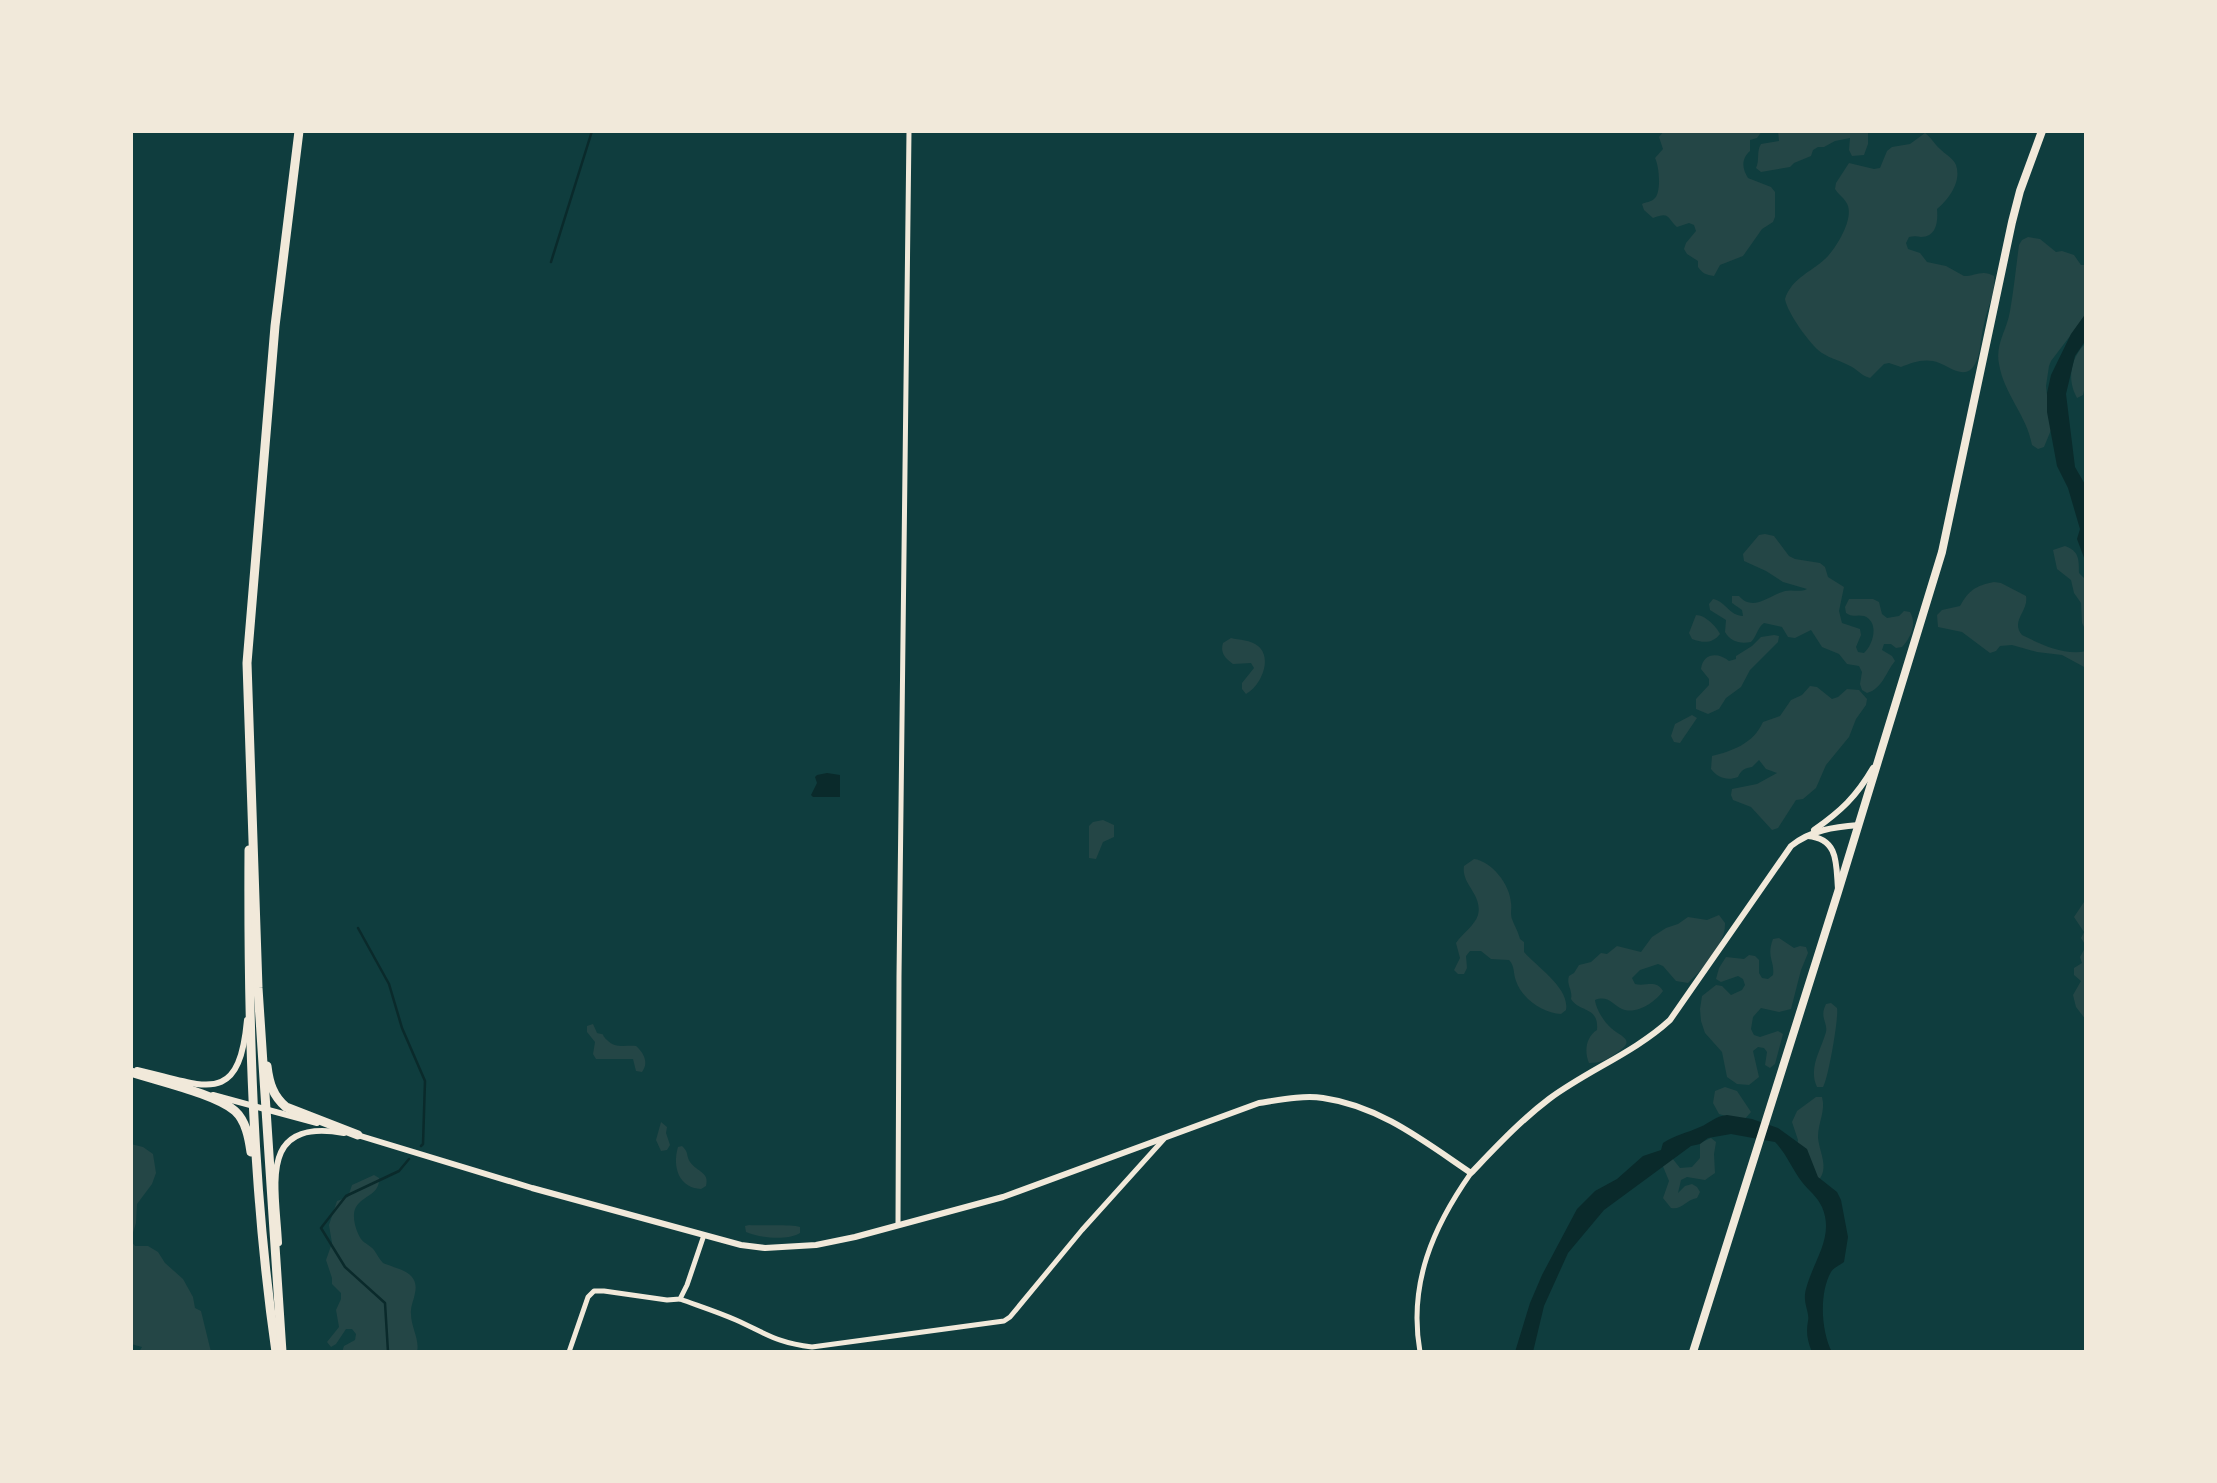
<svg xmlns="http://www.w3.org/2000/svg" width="2217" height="1483" font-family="Barlow,sans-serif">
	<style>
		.green { fill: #244646 }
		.water { fill: #0a2a2b }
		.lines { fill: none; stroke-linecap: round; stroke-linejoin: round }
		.stream { stroke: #0a2a2b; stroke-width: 2.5 }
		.minor { stroke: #f1e9da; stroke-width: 5 }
		.tertiary { stroke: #f1e9da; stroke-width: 6 }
		.primary { stroke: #f1e9da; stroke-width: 8 }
		.trunk { stroke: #f1e9da; stroke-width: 9 }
	</style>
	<rect width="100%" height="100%" fill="#0f3d3e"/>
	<g class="green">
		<path d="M1762,131L1757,138L1750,140V151C1741,159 1742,169 1748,178L1771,187L1775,192V217L1773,222L1762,229L1743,256L1720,265L1714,276C1706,275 1702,273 1698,267V261L1687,254L1684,249L1686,243L1696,231L1694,225L1689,223L1677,227C1667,218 1670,211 1653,218L1644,210L1642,204C1646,202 1651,202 1654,199C1662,193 1659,165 1655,158L1663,149L1659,137L1664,131Z"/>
		<path d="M1778,131H1868V144L1864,155L1852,156L1849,150L1850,138L1835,141L1824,147H1818L1813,150L1811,156L1794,163L1790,167L1761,172L1756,168C1760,160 1756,152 1761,144L1779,141Z"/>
		<path d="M1925,133C1932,138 1934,144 1940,149C1945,154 1953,158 1956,165C1962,182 1948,200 1937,209C1938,221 1937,237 1921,237C1917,236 1913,236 1909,237L1906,243L1908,249L1920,253L1927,262L1946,266L1964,276C1975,276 1983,269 1994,276C1996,293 1987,308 1984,324C1981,335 1981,347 1978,357C1968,387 1949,364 1933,361C1921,359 1911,363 1901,367L1889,363L1884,364L1870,378C1862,376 1859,371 1852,367C1842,361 1831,359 1822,353C1810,345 1787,312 1785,299C1792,277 1814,271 1828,256C1837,246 1856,216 1846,202C1843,197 1838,194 1835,189L1836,183L1849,163L1874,169L1880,168L1887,151L1892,147L1910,144Z"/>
		<path d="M2028,237L2040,239L2056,252L2062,251L2074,255L2081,265H2086V315L2051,361L2049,366L2046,386L2051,430L2044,447L2038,449L2032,445C2027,416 2004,394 1999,364C1995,344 2007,330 2010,311C2014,289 2016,267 2019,245L2022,240Z"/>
		<path d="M2084,345H2086V383L2083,395L2077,398C2067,380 2070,360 2084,345Z"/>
		<path d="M1765,534L1774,536L1789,556L1795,559L1820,563L1825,567L1828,577L1844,587L1839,611L1842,623L1860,629L1861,635L1856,647L1858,652L1864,653C1873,645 1880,622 1864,616C1856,614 1853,618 1846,613L1845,607L1849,599H1873L1879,602L1882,614L1887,618L1899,616L1904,611L1910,612C1917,624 1911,637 1902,647L1896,648L1891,644H1884L1882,650L1892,656L1895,661C1886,672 1882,689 1867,693L1862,690L1860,684L1862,672L1859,666L1847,664L1839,654L1822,647L1811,630L1795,638L1788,637L1782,627L1764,623C1757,628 1757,636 1751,642C1740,644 1731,642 1725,632L1726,620L1710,610L1709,604L1713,599C1725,601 1730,616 1743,616L1742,610L1732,603V596H1739C1753,612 1768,596 1785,591C1793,589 1799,593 1807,589L1783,582L1766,571L1744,561L1743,554L1759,535Z"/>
		<path d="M2065,546C2079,551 2079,559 2079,573L2086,580V631L2082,623L2081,603L2074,593L2071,580L2057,569L2053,550Z"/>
		<path d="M1994,582L2001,583L2026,596C2029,611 2010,621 2022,635C2040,644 2065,656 2086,651V668L2062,655L2037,652L2012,645L2000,646L1996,651L1990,653L1962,632L1938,627L1937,615L1942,610L1960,606C1969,590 1975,586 1994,582Z"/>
		<path d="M1696,615C1705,615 1716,626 1720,634C1712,644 1703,643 1692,639L1689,633Z"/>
		<path d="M1774,635L1779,636L1778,642L1750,670L1741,687L1726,698L1719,709L1708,714L1696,709V699L1709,685V679L1701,669C1703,653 1718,652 1729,661L1736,659V656L1752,646L1761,637Z"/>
		<path d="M1231,638C1239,640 1251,640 1258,646C1273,658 1261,686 1246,694L1242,689V683L1254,668L1251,663L1233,664C1225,658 1220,653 1223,643Z"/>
		<path d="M1810,686L1817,687L1832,699L1838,697L1847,689L1859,690L1867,699L1866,705L1856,719L1849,737L1826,765L1816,788L1803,799L1796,800L1778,828L1772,830L1751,807L1733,800L1731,795L1732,789L1757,784L1777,773L1766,769L1759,760L1752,767C1745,768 1741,770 1738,777C1727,781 1718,778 1711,769L1712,756C1732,751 1753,744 1763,722L1780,716L1791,700L1802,695Z"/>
		<polygon points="1692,715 1697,718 1680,743 1674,742 1671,736 1675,724"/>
		<polygon points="1103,820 1114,825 1114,837 1103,842 1096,859 1089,858 1089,826 1093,822"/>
		<path d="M1474,859C1491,861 1510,884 1511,903C1512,908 1510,913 1512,919C1515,927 1518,931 1520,939L1524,942V952C1537,967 1570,988 1566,1010L1561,1014C1543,1013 1522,999 1516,981C1513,973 1515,966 1509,960L1491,959L1481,951H1470L1466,956L1467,968L1464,974H1458L1454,970L1460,958L1456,943C1462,934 1475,925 1478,915C1483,894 1461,885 1464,866Z"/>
		<polygon points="2086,899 2086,1020 2076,1007 2073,995 2081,981 2074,975 2074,968 2082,963 2080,957 2086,946 2081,938 2084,932 2074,917"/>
		<path d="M1719,915L1725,923C1726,944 1703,969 1688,983L1676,981L1663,966L1658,964L1640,970L1632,978L1635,984C1646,987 1656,979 1663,991C1655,1002 1637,1015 1622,1009C1612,1004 1608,995 1595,1000C1596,1009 1604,1022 1611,1028C1623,1038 1637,1040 1615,1054C1607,1060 1600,1063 1589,1063C1584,1051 1586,1037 1597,1030C1599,1006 1580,1013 1571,999C1573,990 1566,985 1569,976L1574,973L1579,965L1591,962L1601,953L1607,954L1617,946L1641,952L1652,937L1666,928L1678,924L1688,917L1707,920Z"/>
		<path d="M1779,938L1794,948L1800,946L1806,947L1808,953L1801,970L1791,1009L1779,1012L1761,1008L1753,1017L1751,1029L1754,1035L1760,1037L1778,1031L1783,1034L1775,1064L1770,1068L1765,1065L1767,1052L1764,1048L1758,1047L1753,1051L1759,1077L1749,1085L1737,1084L1727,1077L1722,1052L1705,1033L1701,1021L1700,1009L1702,996L1716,985L1722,986L1731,995L1742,990L1745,985L1743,979L1738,976L1721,982L1716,979L1719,968L1726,957L1744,959L1749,955L1755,956L1759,960V973L1762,978L1768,979L1773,975C1775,961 1766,957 1773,939Z"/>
		<path d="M1831,1003L1837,1008C1839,1017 1828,1080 1823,1087H1817C1808,1068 1821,1050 1826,1032C1828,1022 1819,1018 1826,1004Z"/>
		<path d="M593,1024L597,1033C608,1036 599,1032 607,1040C616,1049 625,1045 636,1046C644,1053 649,1063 642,1072L636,1071L633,1059H596L593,1054L595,1042L587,1032V1026Z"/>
		<polygon points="1725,1087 1737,1091 1751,1112 1743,1121 1719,1114 1713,1103 1715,1091"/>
		<path d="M1816,1097H1822C1826,1110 1818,1123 1818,1137C1819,1152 1830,1168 1818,1181L1797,1146L1798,1140L1792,1122L1797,1111Z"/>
		<polygon points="661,1122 667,1127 666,1133 670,1145 667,1150 661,1151 656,1140"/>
		<path d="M1711,1138L1716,1142L1714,1154L1715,1173L1705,1180L1687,1177L1681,1180L1678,1193L1685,1186L1692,1184L1697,1187L1700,1192L1697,1198C1686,1200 1682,1210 1671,1208L1663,1198L1669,1181L1662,1164L1672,1158L1680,1168L1692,1167L1700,1158V1143Z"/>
		<polygon points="131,1144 143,1147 153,1154 156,1173 152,1184 137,1204 136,1223 131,1239"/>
		<path d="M682,1146C689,1152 686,1156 690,1162C697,1172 710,1172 706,1186L701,1189C679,1188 672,1167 678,1147Z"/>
		<path d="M374,1175L379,1178C380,1195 363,1195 356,1207C351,1215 356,1232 361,1239C365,1244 370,1245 374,1250C377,1254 379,1259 383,1263C396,1269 420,1271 415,1293C414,1300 410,1307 411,1314C411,1327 420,1340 417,1352H342L344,1346L355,1340L356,1334L352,1329H346L336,1344L331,1347L327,1342L339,1327L336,1310L341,1299V1293L332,1284V1278L326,1260L332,1243L329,1225L337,1201L348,1197L352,1185Z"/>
		<path d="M749,1225C761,1226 791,1224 800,1227V1233C787,1241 760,1238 746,1232L745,1226Z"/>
		<polygon points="131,1241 135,1246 148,1246 158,1252 165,1263 183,1279 193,1297 195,1308 201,1311 211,1352 139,1352 142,1347 131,1344"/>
	</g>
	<g class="water">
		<polygon points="2086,313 2086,340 2075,356 2066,394 2075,467 2086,486 2086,563 2077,539 2080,529 2068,488 2057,466 2047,412 2047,393 2051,375 2071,334"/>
		<polygon points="827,773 840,775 840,797 813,797 811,795 817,783 815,777 817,775"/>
		<path d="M1727,1115L1752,1119L1778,1128L1807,1149L1818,1177L1837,1192L1841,1200L1848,1237L1844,1262C1839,1266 1834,1267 1831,1272C1819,1293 1821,1331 1832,1352H1812C1807,1340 1806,1332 1808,1321C1810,1312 1802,1303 1806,1289C1813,1261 1835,1237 1822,1207C1817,1196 1809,1191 1802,1182C1792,1169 1786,1153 1775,1142L1731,1134L1708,1138L1700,1144L1691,1146L1604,1210L1568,1253L1544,1306L1533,1352H1515L1530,1303L1542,1275L1577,1209L1595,1191L1617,1179L1643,1156L1661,1150L1663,1143C1675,1135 1687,1133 1700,1127C1710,1123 1715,1116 1727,1115Z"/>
	</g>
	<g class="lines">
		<g class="stream">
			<polyline points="551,262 592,131"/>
			<polyline points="358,928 389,984 402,1028 425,1081 423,1144 421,1146"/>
			<polyline points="388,1352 385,1303 345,1267 321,1228 346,1196 399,1171 409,1159"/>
		</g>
		<g class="minor">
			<polyline points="898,1225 899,976 909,131"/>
			<path d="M680,1299C699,1306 718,1312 736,1320C767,1334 777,1343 812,1347L1004,1321L1010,1317L1082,1230L1164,1139"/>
			<polyline points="569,1352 588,1297 594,1291 604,1291 667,1300 680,1299 687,1285 704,1235"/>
			<path d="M1420,1352C1408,1284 1433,1227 1471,1173"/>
		</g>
		<g class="tertiary">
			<path d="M1814,830C1841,811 1856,797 1873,768"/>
			<path d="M1808,836C1839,839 1836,864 1838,889"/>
			<path d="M137,1070C204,1085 239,1109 247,1020"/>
			<polyline points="213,1095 317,1123"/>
			<path d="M354,1134L532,1188L741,1245L765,1248L816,1245L855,1237L1003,1197L1259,1103C1279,1100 1303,1095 1323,1098C1380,1106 1425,1142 1471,1173C1496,1147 1520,1121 1549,1099C1588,1070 1634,1053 1670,1020L1791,846C1811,830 1834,827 1859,825"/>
			<path d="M279,1243C276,1184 258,1118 344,1133"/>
		</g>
		<polyline class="primary" points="1693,1352 1838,892 1942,552 2012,222 2020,191 2042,131"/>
		<g class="trunk">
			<path d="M249,850C248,1017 252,1186 276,1352"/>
			<path d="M267,1066C269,1083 273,1096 286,1107L358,1135"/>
			<path d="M131,1072C157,1081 216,1094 235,1111C246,1121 249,1138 251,1152"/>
			<polyline points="282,1352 258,988 247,663 275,326 299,131"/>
		</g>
	</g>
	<rect width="2217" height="1483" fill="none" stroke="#f1e9da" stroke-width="266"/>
</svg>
